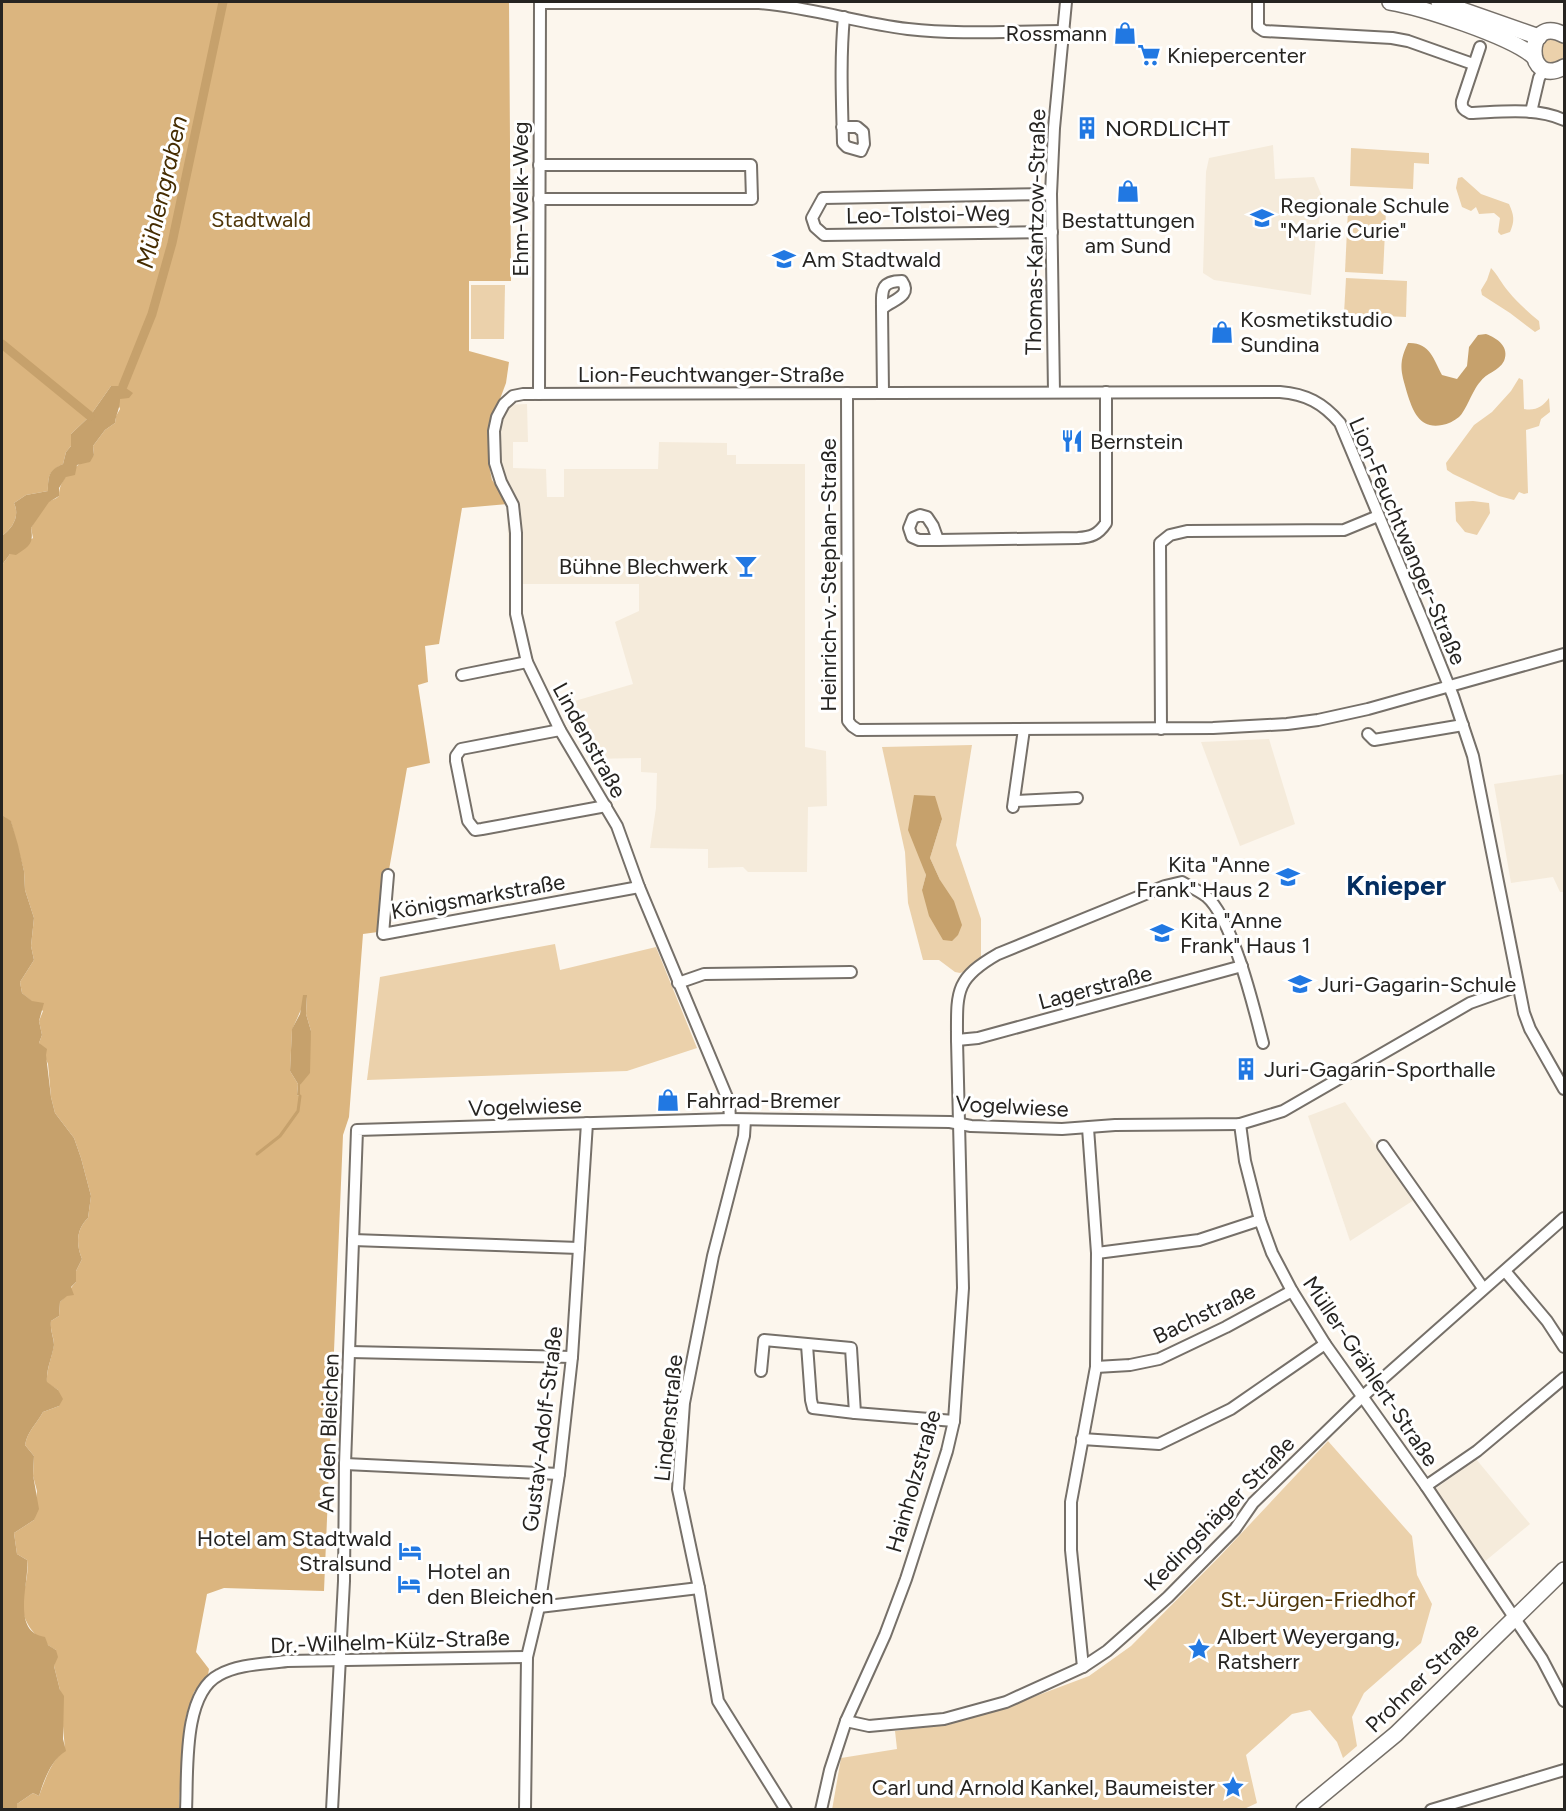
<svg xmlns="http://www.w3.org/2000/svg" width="1566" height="1811" font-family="Figtree,sans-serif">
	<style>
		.built { fill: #f5ebdb }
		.green { fill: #ebd1ab; fill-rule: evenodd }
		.forest { fill: #dbb57f; fill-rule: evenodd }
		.water { fill: #c6a16c }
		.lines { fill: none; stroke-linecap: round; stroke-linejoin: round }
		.stream { stroke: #c6a16c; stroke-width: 3 }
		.canal { stroke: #c6a16c; stroke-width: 9 }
		.minor-casing { stroke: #767069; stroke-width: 14 }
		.secondary-casing { stroke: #767069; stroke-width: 18 }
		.minor { stroke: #fff; stroke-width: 10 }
		.secondary { stroke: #fff; stroke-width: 15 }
		.labels { text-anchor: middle; stroke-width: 6; stroke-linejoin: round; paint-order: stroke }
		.poi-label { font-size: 22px; fill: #262421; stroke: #fff; text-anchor: start }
		.street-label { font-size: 22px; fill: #262421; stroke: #fff }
		.park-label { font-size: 22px; fill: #4f3609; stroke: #fff }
		.water-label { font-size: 24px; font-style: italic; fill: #452c00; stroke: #fff }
		.district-label { font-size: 28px; font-weight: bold; fill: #042e60; stroke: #fff }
	</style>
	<rect width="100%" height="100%" fill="#fcf6ed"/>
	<g class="built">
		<polygon points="1273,145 1275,179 1314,177 1324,201 1316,234 1311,295 1214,280 1203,273 1206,172 1209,158"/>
		<polygon points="527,404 528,442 513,442 513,468 546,469 547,497 564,497 564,469 658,469 659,442 727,443 727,455 736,455 736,464 805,464 805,747 826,751 827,806 808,807 807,872 748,872 743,867 708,868 708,849 650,848 656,808 657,773 641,772 641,758 590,759 561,705 633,684 615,622 639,611 639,584 509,584 507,500 492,480 488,460 491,423 498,405"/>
		<polygon points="1269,739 1295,824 1240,846 1201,742"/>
		<polygon points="1564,774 1564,892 1560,892 1553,877 1511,883 1494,784"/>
		<polygon points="1345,1102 1414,1200 1350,1241 1308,1116"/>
		<polygon points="1476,1459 1530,1524 1483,1563 1435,1489"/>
	</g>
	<g class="green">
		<circle cx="1553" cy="51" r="12"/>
		<polygon points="1351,148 1429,153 1429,164 1414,163 1413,189 1350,186"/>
		<path d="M1462,177L1481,194L1509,204C1514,215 1515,221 1510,232L1501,235L1498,232L1500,218L1494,213L1479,214L1476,207L1471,211L1462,207L1456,188L1458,178Z"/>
		<polygon points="1348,209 1386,211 1383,274 1345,272"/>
		<path d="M1491,268C1498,275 1501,283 1508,291C1517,302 1528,312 1539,321L1540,329L1535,332L1510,313L1482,295L1481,290L1487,280Z"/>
		<polygon points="1346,278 1407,281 1406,317 1344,314"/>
		<polygon points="471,285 505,285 504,339 471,339"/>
		<path d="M1519,378L1523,380L1524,409C1536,411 1542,407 1549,398L1550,412L1541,419L1539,426L1526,430L1528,493L1524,494L1519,492L1514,500L1499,496L1453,474L1447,470L1446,463L1474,425L1492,412L1511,391Z"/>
		<polygon points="1473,501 1489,503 1490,513 1477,535 1465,532 1456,521 1455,502"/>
		<path d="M972,745L956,845L981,919V958L967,971L960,973L955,972L939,960H923L908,903L905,852L882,747ZM942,819L930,858L940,880L922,890L926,875L920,856Z"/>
		<polygon points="555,944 560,970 656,947 697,1048 627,1071 367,1080 380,977"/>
		<polygon points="1328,1441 1412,1536 1417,1575 1432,1604 1421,1643 1364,1693 1352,1717 1357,1746 1343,1758 1337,1742 1310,1710 1292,1714 1246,1755 1257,1803 1242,1810 832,1810 841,1758 897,1749 895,1731 945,1724 1007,1707 1089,1676 1131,1646 1221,1555"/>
	</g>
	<path class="forest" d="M2,2H509L511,281H469V351L509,362L506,383L491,423L488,460L492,480L507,500L508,504L462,508L439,644L425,646L428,682L418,685L430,763L407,768L378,932L363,934L349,1117L343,1135L324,1591L224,1588L207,1594L196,1652L209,1669L208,1675L194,1692L186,1716L182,1749L179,1809H17V1804L33,1793L39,1796C45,1780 51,1761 65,1750L60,1690L54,1666L56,1650C42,1642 26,1629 23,1611C20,1597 30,1578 27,1560L17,1554L14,1533L34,1520L37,1491L33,1476L34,1456L25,1445C28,1430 36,1425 43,1412L59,1406L58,1390L47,1383C46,1369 52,1358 54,1344C54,1338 50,1331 51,1321L59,1316L60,1302C67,1296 70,1288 76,1282V1271L82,1259C76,1245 76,1229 88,1218L91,1196L81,1158L74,1138L55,1113L51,1097L48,1064L39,1043L42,1035L39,1021L43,1011L22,993L20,982L34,960L31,946L34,918L25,890L24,871L11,822L2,815V565L10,554L33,538L31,528C35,521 43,506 49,501C52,500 56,499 59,496C59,476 78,464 94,455L93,446L105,430L115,423L116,416L120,409L111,386L90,416L71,434V446L66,452L63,464C49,471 48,475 48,491L26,495L14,503C20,516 13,528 2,536ZM307,996L306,1014L311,1031L300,1085V1096L297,1095L298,1084L290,1071L292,1030Z"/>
	<g class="water">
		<path d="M1486,334C1497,338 1510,347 1504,361C1499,371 1486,373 1480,382C1472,391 1466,411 1459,417C1454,421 1448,424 1442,425C1421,429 1414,414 1408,396C1402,374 1397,365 1408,343C1430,342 1434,360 1442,375L1457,379L1467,366L1469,347L1478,335Z"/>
		<path d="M111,386H123L133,393L129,398L120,399C120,409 116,414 115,423L105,430L93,446L94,455L90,462L77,465L75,475L66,477L59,488V496L49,502L31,528C34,544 29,546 16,555L10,554L2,565V536C13,528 20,516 14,503L26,495L48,491C48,475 49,470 63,464L66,452L71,446V434L90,416Z"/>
		<polygon points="914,795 935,796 942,819 930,858 940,880 954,901 962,925 958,935 952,941 943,940 929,916 922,890 926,875 908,830"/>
		<path d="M2,815L11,821L18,845L24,871L25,890L34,918L31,946L34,960L20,982L22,993L32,1001L44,1003L39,1021L42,1035L39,1043L47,1049L46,1055L51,1097L55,1113L74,1138L81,1158L91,1196L88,1218C76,1229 76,1245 82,1259L76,1271V1282L71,1287L74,1295L67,1296L60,1302L59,1316L51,1321C50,1331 54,1338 54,1345C52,1358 46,1369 47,1382L58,1390L63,1399L59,1406L43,1412C36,1425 28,1430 25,1445L34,1456L33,1475L39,1509L34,1520L14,1533L17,1554L27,1560C30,1582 10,1632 45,1637L48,1645L56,1650L58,1657L54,1666L60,1690L64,1696L63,1739L66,1751C51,1760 44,1780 39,1796L33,1793L17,1804V1810L2,1809Z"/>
		<polygon points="303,995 307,995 306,1014 311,1031 310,1073 300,1085 300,1096 297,1095 298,1084 290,1071 292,1029 300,1014"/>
	</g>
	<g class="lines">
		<polyline class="stream" points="257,1154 280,1136 298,1111 300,1096"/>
		<g class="canal">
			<polyline points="2,344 90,416"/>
			<polyline points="123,386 152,314 172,243 223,2"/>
		</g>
		<g class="minor-casing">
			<g id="minor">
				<polyline points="1258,2 1258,27 1264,31 1392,38 1408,41 1473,64"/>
				<path d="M1480,47L1462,101C1461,108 1464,110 1470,113C1500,112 1536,107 1564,120"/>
				<polyline points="1531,112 1539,78 1544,69"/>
				<path d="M842,127H857L863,132L864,144L861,151L847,147L843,143C842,102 840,59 844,17"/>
				<polyline points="539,165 751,165 752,199 539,199"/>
				<polyline points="1051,194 823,198 812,218 815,227 824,235 1052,232"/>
				<path d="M882,309C882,291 880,281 902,281C913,297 891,300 882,309L883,392"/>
				<polyline points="1054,392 1051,194 1054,128 1066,2"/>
				<polyline points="847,393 848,721 852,726 858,730 1213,728 1287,724 1318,720 1368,709 1564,654"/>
				<path d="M539,394L540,3H759C810,7 858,23 908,29C960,35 1012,31 1064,31"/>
				<path d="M938,540H919L912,537L909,528L913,518L920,515L927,517L933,526L938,540L1078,538C1091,537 1098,535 1106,523V392"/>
				<polyline points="462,675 527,662"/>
				<polyline points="1161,729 1160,543 1170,535 1187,531 1344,530 1378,516"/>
				<polyline points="560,730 461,749 456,756 456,761 468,821 475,830 482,829 606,806"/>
				<polyline points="1368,734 1374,740 1463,725"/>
				<polyline points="1014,801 1077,798"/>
				<polyline points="1013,807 1024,729"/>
				<polyline points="388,875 383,934 639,887"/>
				<polyline points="678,983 704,974 851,972"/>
				<polyline points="957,1040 978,1038 1242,966"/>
				<path d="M730,1119L729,1102L639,887L617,826L560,730L527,662L516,614V533L513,505L501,482L495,463L494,431L497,417L504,404L513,396L523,394L1280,392C1306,394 1323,403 1340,423L1424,624L1453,696L1473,756L1524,1013L1530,1029L1564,1089"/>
				<polyline points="745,1120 744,1136 713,1256 684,1403 678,1489 699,1588 718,1701 786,1810"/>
				<polyline points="1240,1124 1245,1161 1260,1220 1272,1253 1292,1291 1325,1344 1426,1486 1542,1659 1564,1701"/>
				<polyline points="1383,1146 1483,1288"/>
				<polyline points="353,1240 579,1248"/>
				<polyline points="1097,1253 1199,1240 1260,1220"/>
				<polyline points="1505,1271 1547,1321 1564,1347"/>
				<polyline points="807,1345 811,1400 813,1408 855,1413"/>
				<polyline points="350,1352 572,1357"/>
				<polyline points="1096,1367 1130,1365 1159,1359 1226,1327 1292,1291"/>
				<polyline points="761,1371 764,1340 851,1348 855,1413 954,1421"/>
				<polyline points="1082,1439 1159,1444 1231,1409 1325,1344"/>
				<polyline points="345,1464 559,1474"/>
				<polyline points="1426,1486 1477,1451 1564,1378"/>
				<polyline points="539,1607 699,1588"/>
				<polyline points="1083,1667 1071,1550 1071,1502 1096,1367 1097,1253 1088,1128"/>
				<polyline points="846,1721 869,1726 944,1719 1006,1702 1083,1667 1107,1651 1168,1597 1235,1529 1253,1503 1363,1396 1564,1218"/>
				<path d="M186,1810C188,1774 182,1694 219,1675C238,1664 265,1664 287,1661L527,1657"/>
				<polyline points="332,1810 344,1581 345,1464 357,1130 730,1119 950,1122 971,1126 1062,1129 1115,1125 1240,1124 1283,1111 1470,1003 1518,986"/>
				<polyline points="525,1810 527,1657 539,1607 559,1474 572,1357 587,1123"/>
				<path d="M821,1810L830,1770L846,1721L885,1635L906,1579L947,1451L954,1421L963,1288L957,1040C957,992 954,979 998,954L1165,886L1182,882C1189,886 1199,891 1206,896C1233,919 1254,1008 1263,1043"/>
				<polyline points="1431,1810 1564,1770"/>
			</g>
		</g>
		<g class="secondary-casing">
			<g id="secondary">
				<path d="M1390,2C1421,7 1510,36 1533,56"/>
				<polyline points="1439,2 1539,37"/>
				<path d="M1564,35C1524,13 1524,89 1564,67"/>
				<polyline points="1304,1810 1396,1734 1564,1570"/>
			</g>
		</g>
		<use href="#minor" class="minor"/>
		<use href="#secondary" class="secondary"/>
	</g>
	<defs>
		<g id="shop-bare" transform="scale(1.8)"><path d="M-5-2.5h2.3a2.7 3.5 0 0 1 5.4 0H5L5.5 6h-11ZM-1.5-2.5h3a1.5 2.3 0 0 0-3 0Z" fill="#2178e2" stroke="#fff" stroke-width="2.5" paint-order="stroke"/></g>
		<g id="supermarket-bare" transform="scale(1.8)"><path d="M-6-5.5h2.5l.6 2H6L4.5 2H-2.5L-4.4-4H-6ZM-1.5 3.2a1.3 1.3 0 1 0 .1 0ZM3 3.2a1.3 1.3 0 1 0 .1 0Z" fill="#2178e2" stroke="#fff" stroke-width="2.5" paint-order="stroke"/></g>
		<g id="building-bare" transform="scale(1.8)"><path d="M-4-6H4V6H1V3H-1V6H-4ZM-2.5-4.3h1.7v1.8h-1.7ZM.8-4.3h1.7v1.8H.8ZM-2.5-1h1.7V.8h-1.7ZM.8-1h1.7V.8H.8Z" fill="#2178e2" stroke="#fff" stroke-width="2.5" paint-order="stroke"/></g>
		<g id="school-bare" transform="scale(1.8)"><path d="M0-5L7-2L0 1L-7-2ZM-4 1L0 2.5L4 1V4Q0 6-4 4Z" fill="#2178e2" stroke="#fff" stroke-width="2.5" paint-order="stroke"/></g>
		<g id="restaurant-bare" transform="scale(1.8)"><path d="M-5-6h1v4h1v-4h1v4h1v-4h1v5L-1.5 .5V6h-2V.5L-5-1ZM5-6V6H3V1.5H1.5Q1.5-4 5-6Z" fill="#2178e2" stroke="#fff" stroke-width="2.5" paint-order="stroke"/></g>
		<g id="bar-bare" transform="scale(1.8)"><path d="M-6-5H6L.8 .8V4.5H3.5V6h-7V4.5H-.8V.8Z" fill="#2178e2" stroke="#fff" stroke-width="2.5" paint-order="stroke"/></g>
		<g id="hotel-bare" transform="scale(1.8)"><path d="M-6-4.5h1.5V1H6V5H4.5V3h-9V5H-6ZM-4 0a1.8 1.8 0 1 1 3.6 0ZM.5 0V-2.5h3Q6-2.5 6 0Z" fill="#2178e2" stroke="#fff" stroke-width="2.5" paint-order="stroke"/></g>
		<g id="sight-bare" transform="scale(1.8)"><path d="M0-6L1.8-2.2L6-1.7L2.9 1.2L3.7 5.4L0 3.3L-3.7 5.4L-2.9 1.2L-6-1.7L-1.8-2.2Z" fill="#2178e2" stroke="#fff" stroke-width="2.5" paint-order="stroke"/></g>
	</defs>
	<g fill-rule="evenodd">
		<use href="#shop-bare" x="1125" y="33"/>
		<use href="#supermarket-bare" x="1149" y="55"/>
		<use href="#building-bare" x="1087" y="128"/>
		<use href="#shop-bare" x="1128" y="191"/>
		<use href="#school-bare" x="1262" y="218"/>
		<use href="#school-bare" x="784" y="259"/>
		<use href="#shop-bare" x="1222" y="332"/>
		<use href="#restaurant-bare" x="1072" y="441"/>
		<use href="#bar-bare" x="746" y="566"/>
		<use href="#school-bare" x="1288" y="877"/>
		<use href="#school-bare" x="1162" y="933"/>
		<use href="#school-bare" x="1300" y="984"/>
		<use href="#building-bare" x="1246" y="1069"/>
		<use href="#shop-bare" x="668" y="1100"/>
		<use href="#hotel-bare" x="410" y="1551"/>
		<use href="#hotel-bare" x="409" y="1584"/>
		<use href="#sight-bare" x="1199" y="1649"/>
		<use href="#sight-bare" x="1233" y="1787"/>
	</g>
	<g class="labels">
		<g class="poi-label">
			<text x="1107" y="41" text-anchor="end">Rossmann</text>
			<text x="1167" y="63">Kniepercenter</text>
			<text x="1105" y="136">NORDLICHT</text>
			<text x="1280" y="213">Regionale Schule<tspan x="1280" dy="25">"Marie Curie"</tspan></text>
			<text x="1128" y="228" text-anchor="middle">Bestattungen<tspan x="1128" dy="25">am Sund</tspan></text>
			<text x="802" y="267">Am Stadtwald</text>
			<text x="1240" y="327">Kosmetikstudio<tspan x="1240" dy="25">Sundina</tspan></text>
			<text x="1090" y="449">Bernstein</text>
			<text x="728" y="574" text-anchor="end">Bühne Blechwerk</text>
			<text x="1270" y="872" text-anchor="end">Kita "Anne<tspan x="1270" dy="25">Frank" Haus 2</tspan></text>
			<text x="1180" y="928">Kita "Anne<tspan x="1180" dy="25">Frank" Haus 1</tspan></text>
			<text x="1318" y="992">Juri-Gagarin-Schule</text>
			<text x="1264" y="1077">Juri-Gagarin-Sporthalle</text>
			<text x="686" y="1108">Fahrrad-Bremer</text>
			<text x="392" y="1546" text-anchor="end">Hotel am Stadtwald<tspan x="392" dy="25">Stralsund</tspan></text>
			<text x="427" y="1579">Hotel an<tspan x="427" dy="25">den Bleichen</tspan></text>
			<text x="1217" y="1644">Albert Weyergang,<tspan x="1217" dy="25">Ratsherr</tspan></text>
			<text x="1215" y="1795" text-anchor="end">Carl und Arnold Kankel, Baumeister</text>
		</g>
		<g class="street-label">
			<text transform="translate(520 199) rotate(-90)" y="8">Ehm-Welk-Weg</text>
			<text transform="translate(928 214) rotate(-1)" y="8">Leo-Tolstoi-Weg</text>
			<text transform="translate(1035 232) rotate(-89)" y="8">Thomas-Kantzow-Straße</text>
			<text x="711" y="382">Lion-Feuchtwanger-Straße</text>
			<text transform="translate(1408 541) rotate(67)" y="8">Lion-Feuchtwanger-Straße</text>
			<text transform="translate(828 575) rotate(-90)" y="8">Heinrich-v.-Stephan-Straße</text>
			<text transform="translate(590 740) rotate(61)" y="8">Lindenstraße</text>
			<text transform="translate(478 896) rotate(-10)" y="8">Königsmarkstraße</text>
			<text transform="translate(1095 987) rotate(-15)" y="8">Lagerstraße</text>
			<text transform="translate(525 1106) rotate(-2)" y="8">Vogelwiese</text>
			<text transform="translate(1012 1106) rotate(3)" y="8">Vogelwiese</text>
			<text transform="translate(1204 1313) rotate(-26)" y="8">Bachstraße</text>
			<text transform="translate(1371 1371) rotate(56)" y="8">Müller-Grählert-Straße</text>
			<text transform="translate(668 1418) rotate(-84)" y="8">Lindenstraße</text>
			<text transform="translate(542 1429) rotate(-83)" y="8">Gustav-Adolf-Straße</text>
			<text transform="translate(328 1433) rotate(-88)" y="8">An den Bleichen</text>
			<text transform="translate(913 1481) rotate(-74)" y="8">Hainholzstraße</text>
			<text transform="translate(1219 1513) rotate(-46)" y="8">Kedingshäger Straße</text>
			<text transform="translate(390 1641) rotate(-2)" y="8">Dr.-Wilhelm-Külz-Straße</text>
			<text transform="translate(1422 1677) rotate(-44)" y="8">Prohner Straße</text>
		</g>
		<g class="park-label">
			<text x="261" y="227">Stadtwald</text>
			<text x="1318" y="1607">St.-Jürgen-Friedhof</text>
		</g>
		<g class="water-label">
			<text transform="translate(162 192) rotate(-77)" y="8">Mühlengraben</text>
		</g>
		<g class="district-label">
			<text x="1396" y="895">Knieper</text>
		</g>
	</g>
	<rect width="1566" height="1811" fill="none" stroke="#262421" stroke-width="6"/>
</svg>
